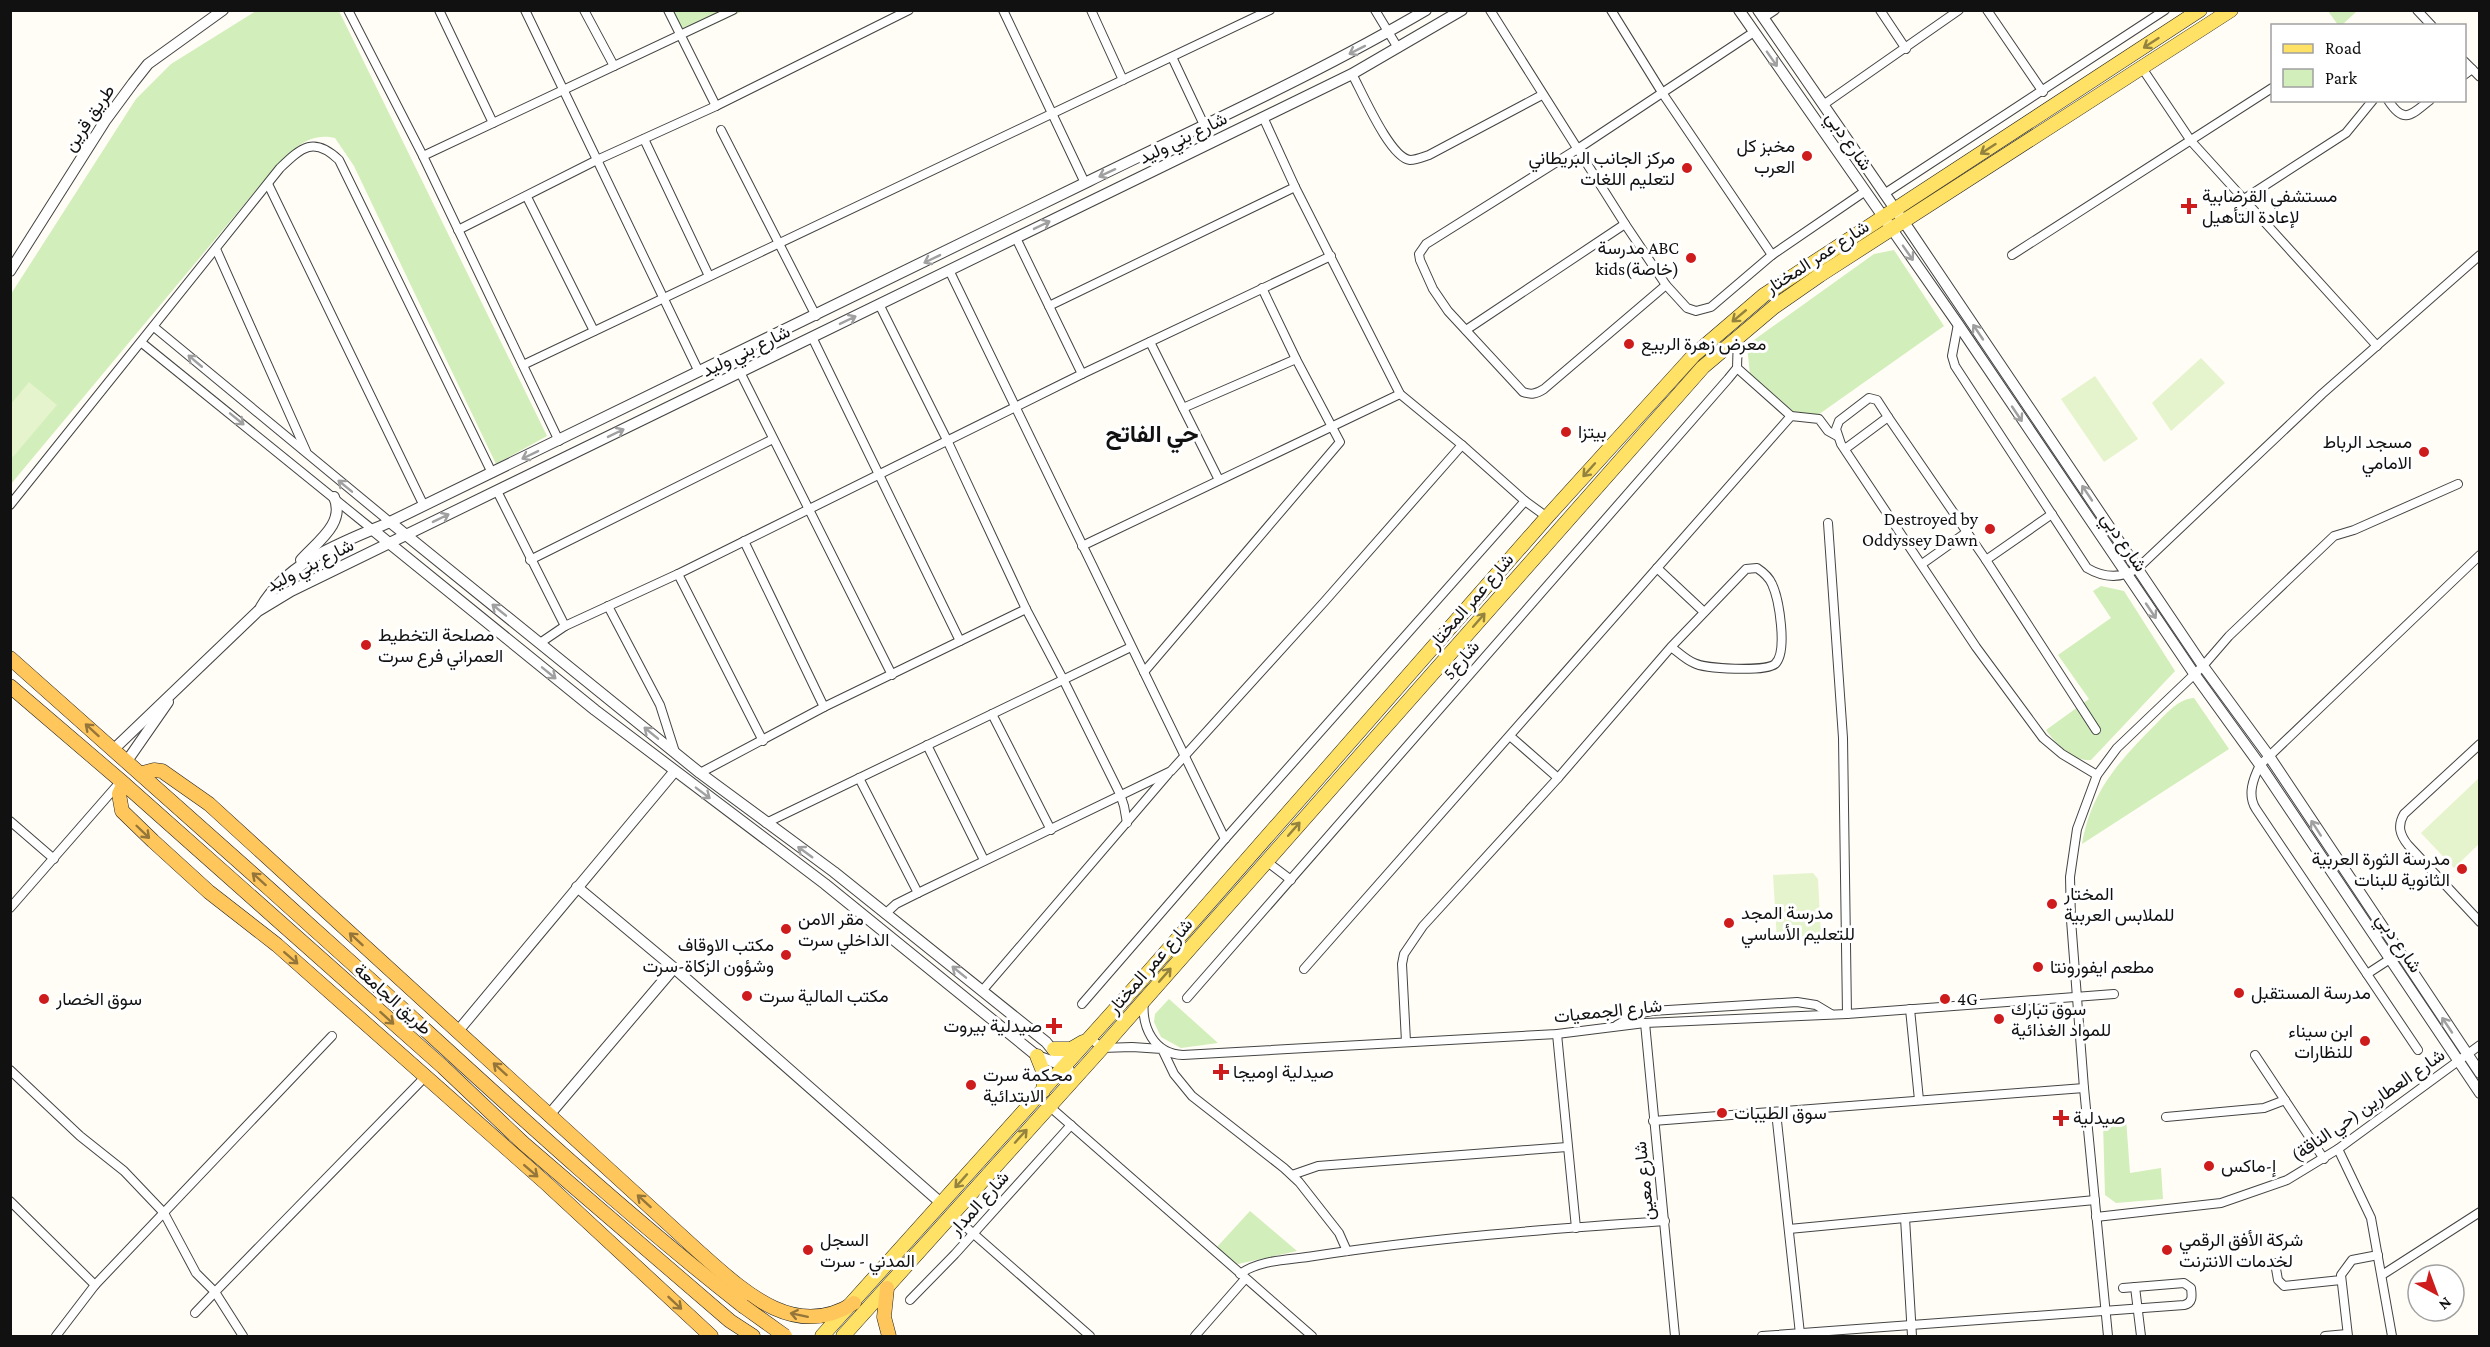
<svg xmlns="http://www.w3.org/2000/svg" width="2490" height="1347" font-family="'Crimson Pro',Vazirmatn,serif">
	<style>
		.green { fill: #d2eeba }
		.pitch { fill: #e5f4cd }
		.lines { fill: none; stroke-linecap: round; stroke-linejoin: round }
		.minor-casing { stroke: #444; stroke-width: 10 }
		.tertiary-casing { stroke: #444; stroke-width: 12 }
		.primary-casing { stroke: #222; stroke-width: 15 }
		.trunk-casing { stroke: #222; stroke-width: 15 }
		.minor { stroke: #fff; stroke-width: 8 }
		.tertiary { stroke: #fff; stroke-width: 10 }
		.primary { stroke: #ffe165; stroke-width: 14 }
		.trunk { stroke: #ffc65c; stroke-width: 14 }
		.trunk-bridge-casing { stroke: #222; stroke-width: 15; stroke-linecap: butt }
		.trunk-bridge { stroke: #ffc65c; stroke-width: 14 }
		.oneway { stroke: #94833f }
		.oneway2 { stroke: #a0a0a0 }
		.oneway3 { stroke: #94753a }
		.poi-dot { fill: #ce1c1c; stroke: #fff; stroke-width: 2 }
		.labels { text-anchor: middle; stroke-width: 6; stroke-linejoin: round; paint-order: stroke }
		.street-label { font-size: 18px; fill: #111; stroke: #fff }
		.poi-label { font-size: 18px; fill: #111; stroke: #fff; text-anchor: start }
		.district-label { font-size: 24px; font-weight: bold; fill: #111; stroke: #fff }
	</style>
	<rect width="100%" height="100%" fill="#fffdf5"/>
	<g class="green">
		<path d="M256,11H339L547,436L496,464L354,166L335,138C308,132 295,149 277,165L11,484V294L136,99L171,64Z"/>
		<polygon points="670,11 743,11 683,39"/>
		<polygon points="2328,11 2357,11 2341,26 2338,25"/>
		<polygon points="1894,250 1944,326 1815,417 1797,416 1750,375 1747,345 1874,254"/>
		<path d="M2101,586L2124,591L2175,671L2091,760C2074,762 2055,743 2046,730L2089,699L2058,655L2111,618L2093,591Z"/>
		<path d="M2194,698L2229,749L2082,844C2091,791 2120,760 2156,724C2167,713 2178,699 2194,698Z"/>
		<polygon points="1169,999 1218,1043 1181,1048 1161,1037 1154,1022 1155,1014"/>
		<polygon points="2126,1119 2130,1173 2161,1168 2163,1199 2116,1203 2105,1195 2103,1122"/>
		<polygon points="1250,1211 1297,1251 1238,1264 1218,1251 1217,1247"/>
	</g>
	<g class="pitch">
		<polygon points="2201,358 2225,383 2171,431 2152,403"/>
		<polygon points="2095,376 2138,439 2104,462 2061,399"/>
		<polygon points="29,382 57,405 13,457 10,455 11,404"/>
		<polygon points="2479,778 2479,844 2454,868 2421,833"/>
		<polygon points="1813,873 1818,879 1821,936 1777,940 1773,875"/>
	</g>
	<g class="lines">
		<g class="minor-casing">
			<g id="minor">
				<polyline points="348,10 423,156 559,441"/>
				<polyline points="439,10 493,123"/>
				<polyline points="525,10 699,372"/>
				<polyline points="584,10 614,66"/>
				<polyline points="668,10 716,106"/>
				<polyline points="1003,10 1085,183"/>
				<polyline points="1091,10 1123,80"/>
				<polyline points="1375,10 1398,48"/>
				<polyline points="1490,10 1625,224 1666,285 1687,308 1696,311 1711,307 1772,255 1864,192"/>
				<polyline points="1611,10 1663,94 1772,255"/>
				<polyline points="1880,10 1906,49"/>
				<polyline points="1987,10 2043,92"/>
				<polyline points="2417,10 2432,26"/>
				<polyline points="1763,18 1775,10"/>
				<polyline points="1172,57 1205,127"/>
				<polyline points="2464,61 2480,77"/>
				<polyline points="2142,68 2191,141 2377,346"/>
				<path d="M1352,74C1362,92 1390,158 1410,160C1416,160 1423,157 1429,155L1542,95"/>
				<polyline points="2464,75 2472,69"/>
				<path d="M2388,100C2404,125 2411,115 2430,100"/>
				<polyline points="1823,105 1959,10"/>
				<polyline points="1263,117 1295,187 1400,394 1462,445 1525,501 1547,517"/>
				<polyline points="721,130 816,316"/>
				<polyline points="644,139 709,276"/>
				<polyline points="423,156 733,10"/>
				<polyline points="268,184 424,506"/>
				<polyline points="1884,194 2165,10"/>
				<polyline points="527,197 594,331"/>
				<polyline points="2244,199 2346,133 2373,100"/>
				<polyline points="458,230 597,160 716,106 909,10"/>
				<polyline points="1016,238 1082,374"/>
				<polyline points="216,249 306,451"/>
				<polyline points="2012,255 2272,88"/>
				<polyline points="949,270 1225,839"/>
				<path d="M1666,285L1544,389C1536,394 1531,395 1523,392L1448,311L1433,289L1420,260L1419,254L1426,244L1579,148L1754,32"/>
				<polyline points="879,304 947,440 1026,609 1063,679 1120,794 1124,806 1127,823"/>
				<polyline points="1049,306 1295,187"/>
				<path d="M1958,324L1952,356L1955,366L2087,568C2104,578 2121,579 2138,568L2322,394L2480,255"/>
				<polyline points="154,327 390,522"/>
				<polyline points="1466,330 1625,224"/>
				<polyline points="812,337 960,641"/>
				<polyline points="1150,342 1219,480"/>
				<polyline points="142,343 373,530"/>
				<polyline points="523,365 1270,10"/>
				<polyline points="1737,368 1791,416 1819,419 1828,431 1837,436"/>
				<polyline points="740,372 892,675"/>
				<polyline points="1183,408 1296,359"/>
				<polyline points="1888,417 1986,560 2096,730"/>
				<polyline points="1845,449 1888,417 1877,400 1869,398 1839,421 1836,429 1841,444 1976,647 2043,738 2062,754 2097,775"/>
				<polyline points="497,491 565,626"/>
				<path d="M10,505L280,168C302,147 314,136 339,160L492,473"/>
				<polyline points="1828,523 1843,738 1847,1014"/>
				<polyline points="744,541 824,707"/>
				<polyline points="1082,546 1400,394"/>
				<polyline points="530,560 773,439"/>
				<polyline points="1986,560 2052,514"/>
				<polyline points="1922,564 1967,532"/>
				<polyline points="1657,568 1704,612"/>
				<polyline points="678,574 763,741"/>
				<polyline points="608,606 660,705 675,752"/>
				<polyline points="540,643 565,626 678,574 1082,374 1331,256"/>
				<polyline points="1144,672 1340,442 1296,359 1262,288"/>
				<polyline points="992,714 1051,830"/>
				<polyline points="1510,736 1558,778"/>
				<path d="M2480,744L2404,814C2397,826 2400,835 2408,845L2480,922"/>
				<polyline points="927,745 984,860"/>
				<polyline points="700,773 824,707 1026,609"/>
				<polyline points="859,778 918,893"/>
				<polyline points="10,821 54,859"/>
				<polyline points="766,823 1131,647"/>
				<polyline points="1266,861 1291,880"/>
				<polyline points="10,908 121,781"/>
				<polyline points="885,914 896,904 918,893 1171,771 1325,601 1462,445"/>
				<polyline points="1304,969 1791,416"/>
				<polyline points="2367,974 2390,959"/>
				<polyline points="982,991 1168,774"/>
				<polyline points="1187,998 1728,379 1737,368 1738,335"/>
				<path d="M1144,1000C1141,1027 1154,1054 1183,1055L1557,1034L1645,1023L1847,1014L2114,994"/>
				<polyline points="1082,1004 1225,839 1525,501"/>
				<polyline points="1910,1009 1919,1100"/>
				<polyline points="1645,1023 1675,1336"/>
				<polyline points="1617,1025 1637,1014 1652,1011 1797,1002 1816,1005 1831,1014"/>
				<polyline points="1557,1034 1576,1228"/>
				<polyline points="1090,1038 1102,1048 1132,1047 1162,1049 1174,1074 1192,1096 1284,1168 1299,1182 1339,1233 1347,1251"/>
				<path d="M1406,1042L1402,964L1404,954L1423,926L1558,778L1671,647L1746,569L1757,568C1763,572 1769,577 1772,584C1779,599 1788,652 1775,664C1765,672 1705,669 1694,663C1686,660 1678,652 1671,647"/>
				<path d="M2418,1050L2256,809C2247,795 2253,779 2260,765L2480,555"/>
				<polyline points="2255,1055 2324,1159"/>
				<polyline points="10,1070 80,1136 124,1171 164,1213 196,1273 215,1292 195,1313"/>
				<polyline points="1049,1106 1312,1336"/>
				<polyline points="1776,1112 1800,1334"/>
				<polyline points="2166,1117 2264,1108 2285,1100"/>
				<polyline points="1653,1121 2084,1088"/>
				<polyline points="2338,1149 2371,1218 2392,1336"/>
				<polyline points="1292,1175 1318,1166 1567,1147"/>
				<polyline points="10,1201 95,1285 56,1336"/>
				<polyline points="951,1214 1090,1336"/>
				<polyline points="2096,1217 2221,1203 2287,1180 2338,1149 2480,1045"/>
				<polyline points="1905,1218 1912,1336"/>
				<polyline points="1789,1229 2095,1200"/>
				<polyline points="2275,1263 2278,1280 2284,1286 2341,1280"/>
				<path d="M1240,1274C1260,1259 1291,1260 1314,1256C1430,1238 1548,1229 1665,1221"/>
				<polyline points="2382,1275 2480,1212"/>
				<polyline points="95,1285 332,1036"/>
				<polyline points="2135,1287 2141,1336"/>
				<polyline points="910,1300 955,1254 1071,1125"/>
				<polyline points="243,1336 215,1292 425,1077"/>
				<polyline points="1195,1336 1245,1279"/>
				<path d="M1762,1336L2184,1305C2193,1303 2192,1296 2191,1288L2184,1283L2123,1288"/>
				<polyline points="2108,1336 2084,1088 2071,920 2070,877 2077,829 2097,775 2117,748 2203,666 2229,636 2334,536 2354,530 2458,484"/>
				<polyline points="2325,1336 2347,1334"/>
				<polyline points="2348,1336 2341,1275 2352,1260 2378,1255"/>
			</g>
		</g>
		<g class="tertiary-casing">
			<g id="tertiary">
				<polyline points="1739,10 1958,324 2195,675 2260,765 2480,1093"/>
				<polyline points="1758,10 1904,222 2203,666 2269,756 2480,1073"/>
				<polyline points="10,271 105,121 133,83 148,64 223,10"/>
				<polyline points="390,522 700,773 834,872 1046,1042 1069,1070"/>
				<polyline points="373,530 595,710 825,884 1037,1056 1065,1066"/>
				<path d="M301,560C317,542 346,523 334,497"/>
				<path d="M261,607C289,560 342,543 390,522C624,409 857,294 1089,181C1203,125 1317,74 1426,10"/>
				<polyline points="114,749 258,611 291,591 1352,74 1462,10"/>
				<polyline points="127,761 168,702"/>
				<polyline points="577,887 674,968 941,1203"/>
				<polyline points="458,1031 674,772"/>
				<polyline points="549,1115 674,968"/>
			</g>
		</g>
		<g class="primary-casing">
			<g id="primary">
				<polyline points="1054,1049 1071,1049 1083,1042"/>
				<polyline points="1037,1056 1045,1076 1043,1091"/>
				<polyline points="822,1336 1138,984 1547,517 1694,355 1764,295 2200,10"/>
				<polyline points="843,1336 1102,1048 1703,367 1774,307 1820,275 2231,10"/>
			</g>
		</g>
		<g class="trunk-casing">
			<g id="trunk">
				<path d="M10,658C136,769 260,880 384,992C501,1099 618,1208 743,1306"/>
				<polyline points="10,686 121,781 443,1067 523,1143 730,1321 753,1336"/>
				<path d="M143,773L154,770L162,771L209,804L698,1251C741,1289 794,1342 854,1303"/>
				<polyline points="124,784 119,794 122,811 153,841 209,892 277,945 548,1185 711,1336"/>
				<polyline points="887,1288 884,1317 889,1336"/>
			</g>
		</g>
		<use href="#minor" class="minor"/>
		<use href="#tertiary" class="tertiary"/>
		<use href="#primary" class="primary"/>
		<use href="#trunk" class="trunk"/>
		<g class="trunk-bridge-casing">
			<polyline id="trunk-bridge" points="743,1306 785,1336"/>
		</g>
		<use href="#trunk-bridge" class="trunk-bridge"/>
	</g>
	<defs><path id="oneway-shaft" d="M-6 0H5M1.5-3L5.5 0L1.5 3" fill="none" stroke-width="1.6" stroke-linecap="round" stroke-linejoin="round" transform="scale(1.5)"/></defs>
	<g class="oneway">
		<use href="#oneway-shaft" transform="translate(2151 43) rotate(147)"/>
		<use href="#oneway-shaft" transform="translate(1988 149) rotate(147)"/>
		<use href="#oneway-shaft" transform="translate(1739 316) rotate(140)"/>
		<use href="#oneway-shaft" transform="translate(1589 470) rotate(132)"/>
		<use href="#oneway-shaft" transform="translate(1479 620) rotate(-49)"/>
		<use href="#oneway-shaft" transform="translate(1294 829) rotate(-49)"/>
		<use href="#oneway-shaft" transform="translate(1165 975) rotate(-49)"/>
		<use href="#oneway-shaft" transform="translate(1021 1136) rotate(-48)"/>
		<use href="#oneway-shaft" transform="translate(961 1181) rotate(132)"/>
	</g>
	<g class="oneway2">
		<use href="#oneway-shaft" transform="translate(1357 50) rotate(153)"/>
		<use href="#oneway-shaft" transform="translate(1772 59) rotate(55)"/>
		<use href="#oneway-shaft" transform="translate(1107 173) rotate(155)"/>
		<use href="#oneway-shaft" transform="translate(1042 225) rotate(-26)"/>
		<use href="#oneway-shaft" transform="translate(1908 253) rotate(55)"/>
		<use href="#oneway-shaft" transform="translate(932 259) rotate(154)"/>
		<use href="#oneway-shaft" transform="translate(848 320) rotate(-26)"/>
		<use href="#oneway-shaft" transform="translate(1978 332) rotate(-124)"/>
		<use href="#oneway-shaft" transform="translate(195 361) rotate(-140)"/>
		<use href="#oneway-shaft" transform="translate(2017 414) rotate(56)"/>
		<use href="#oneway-shaft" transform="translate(237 419) rotate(39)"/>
		<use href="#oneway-shaft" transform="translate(616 433) rotate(-26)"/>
		<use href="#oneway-shaft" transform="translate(530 455) rotate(154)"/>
		<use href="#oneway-shaft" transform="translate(345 486) rotate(-141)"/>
		<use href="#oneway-shaft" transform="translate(2087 493) rotate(-124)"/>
		<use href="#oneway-shaft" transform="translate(441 518) rotate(-26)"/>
		<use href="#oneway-shaft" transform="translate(499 610) rotate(-141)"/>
		<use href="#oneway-shaft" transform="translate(2151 611) rotate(56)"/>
		<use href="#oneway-shaft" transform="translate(549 673) rotate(39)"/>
		<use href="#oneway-shaft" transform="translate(651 733) rotate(-141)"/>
		<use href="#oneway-shaft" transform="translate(703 793) rotate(37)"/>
		<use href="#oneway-shaft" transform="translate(2316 828) rotate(-123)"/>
		<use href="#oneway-shaft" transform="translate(805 852) rotate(-144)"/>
		<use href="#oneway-shaft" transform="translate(959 972) rotate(-141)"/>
		<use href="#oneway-shaft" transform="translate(2447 1025) rotate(-124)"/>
	</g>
	<g class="oneway3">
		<use href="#oneway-shaft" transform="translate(92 730) rotate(-138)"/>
		<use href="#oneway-shaft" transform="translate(143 832) rotate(44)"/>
		<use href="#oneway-shaft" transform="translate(259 879) rotate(-138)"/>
		<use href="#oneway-shaft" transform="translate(356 939) rotate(-137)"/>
		<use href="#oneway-shaft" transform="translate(291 958) rotate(41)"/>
		<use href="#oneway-shaft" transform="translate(387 1018) rotate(42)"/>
		<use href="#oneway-shaft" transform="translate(500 1069) rotate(-138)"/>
		<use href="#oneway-shaft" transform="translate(531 1171) rotate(41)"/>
		<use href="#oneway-shaft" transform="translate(644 1201) rotate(-138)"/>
		<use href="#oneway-shaft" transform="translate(675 1303) rotate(43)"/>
		<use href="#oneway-shaft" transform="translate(799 1315) rotate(-168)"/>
	</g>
	<g class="poi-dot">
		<circle cx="1807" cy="156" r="6"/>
		<circle cx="1687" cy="168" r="6"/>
		<path d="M2186 197h6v6h6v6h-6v6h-6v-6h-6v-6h6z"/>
		<circle cx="1691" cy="258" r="6"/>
		<circle cx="1629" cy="344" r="6"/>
		<circle cx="1566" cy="432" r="6"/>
		<circle cx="2424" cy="452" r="6"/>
		<circle cx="1990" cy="529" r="6"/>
		<circle cx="366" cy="645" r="6"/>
		<circle cx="2462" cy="869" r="6"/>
		<circle cx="2052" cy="904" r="6"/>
		<circle cx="1729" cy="923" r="6"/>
		<circle cx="786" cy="929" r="6"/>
		<circle cx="786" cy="955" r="6"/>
		<circle cx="2038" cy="967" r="6"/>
		<circle cx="2239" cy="993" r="6"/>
		<circle cx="747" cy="996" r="6"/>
		<circle cx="44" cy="999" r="6"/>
		<circle cx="1945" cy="999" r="6"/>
		<circle cx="1999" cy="1019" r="6"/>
		<path d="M1051 1017h6v6h6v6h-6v6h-6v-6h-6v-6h6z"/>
		<circle cx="2365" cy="1041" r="6"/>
		<path d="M1218 1063h6v6h6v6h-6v6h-6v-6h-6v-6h6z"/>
		<circle cx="971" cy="1085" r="6"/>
		<circle cx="1722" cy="1113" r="6"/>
		<path d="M2058 1109h6v6h6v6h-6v6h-6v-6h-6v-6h6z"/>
		<circle cx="2209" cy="1166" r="6"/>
		<circle cx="808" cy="1250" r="6"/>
		<circle cx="2167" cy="1250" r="6"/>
	</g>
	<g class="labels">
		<g class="street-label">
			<text transform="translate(89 118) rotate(-56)" y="6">طريق قرين</text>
			<text transform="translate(1183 138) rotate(-26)" y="6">شارع بني وليد</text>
			<text transform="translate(1849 141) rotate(55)" y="6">شارع دبي</text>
			<text transform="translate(1817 257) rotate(-33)" y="6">شارع عمر المختار</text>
			<text transform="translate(746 351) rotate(-26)" y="6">شارع بني وليد</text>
			<text transform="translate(2124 542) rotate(56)" y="6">شارع دبي</text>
			<text transform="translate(310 565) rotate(-27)" y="6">شارع بني وليد</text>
			<text transform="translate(1471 601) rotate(-49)" y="6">شارع عمر المختار</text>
			<text transform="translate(1461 660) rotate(-49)" y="6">شارع5</text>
			<text transform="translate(2399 943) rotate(56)" y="6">شارع دبي</text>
			<text transform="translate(1150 966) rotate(-49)" y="6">شارع عمر المختار</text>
			<text transform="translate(393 999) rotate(42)" y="6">طريق الجامعة</text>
			<text transform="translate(1608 1011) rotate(-6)" y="6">شارع الجمعيات</text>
			<text transform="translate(2368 1105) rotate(-35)" y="6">شارع العطارين (حي الناقة)</text>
			<text transform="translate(1644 1181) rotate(-96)" y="6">شارع معين</text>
			<text transform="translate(979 1203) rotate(-48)" y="6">شارع المدار</text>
		</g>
		<g class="poi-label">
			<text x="1795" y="152" text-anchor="end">مخبز كل<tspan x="1795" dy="21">العرب</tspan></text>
			<text x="1675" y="164" text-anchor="end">مركز الجانب البريطاني<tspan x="1675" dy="21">لتعليم اللغات</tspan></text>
			<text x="2202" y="202">مستشفي القرضابية<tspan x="2202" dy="21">لإعادة التأهيل</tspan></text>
			<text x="1679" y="254" text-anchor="end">مدرسة ABC<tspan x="1679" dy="21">kids(خاصة)</tspan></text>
			<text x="1641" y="350">معرض زهرة الربيع</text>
			<text x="1578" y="438">بيتزا</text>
			<text x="2412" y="448" text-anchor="end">مسجد الرباط<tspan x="2412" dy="21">الامامي</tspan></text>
			<text x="1978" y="525" text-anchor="end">Destroyed by<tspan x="1978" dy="21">Oddyssey Dawn</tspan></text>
			<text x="378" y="641">مصلحة التخطيط<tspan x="378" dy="21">العمراني فرع سرت</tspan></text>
			<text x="2450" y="865" text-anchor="end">مدرسة الثورة العربية<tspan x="2450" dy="21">الثانوية للبنات</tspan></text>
			<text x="2064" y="900">المختار<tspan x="2064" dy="21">للملابس العربية</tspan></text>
			<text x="1741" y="919">مدرسة المجد<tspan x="1741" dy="21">للتعليم الأساسي</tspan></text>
			<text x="798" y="925">مقر الامن<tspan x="798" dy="21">الداخلي سرت</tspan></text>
			<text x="774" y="951" text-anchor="end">مكتب الاوقاف<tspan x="774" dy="21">وشؤون الزكاة-سرت</tspan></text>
			<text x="2050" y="973">مطعم ايفورونتا</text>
			<text x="2251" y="999">مدرسة المستقبل</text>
			<text x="759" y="1002">مكتب المالية سرت</text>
			<text x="56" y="1005">سوق الخصار</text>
			<text x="1957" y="1005">4G</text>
			<text x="2011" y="1015">سوق تبارك<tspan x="2011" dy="21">للمواد الغذائية</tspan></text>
			<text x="1042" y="1032" text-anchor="end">صيدلية بيروت</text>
			<text x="2353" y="1037" text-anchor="end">ابن سيناء<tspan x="2353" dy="21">للنظارات</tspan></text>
			<text x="1233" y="1078">صيدلية اوميجا</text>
			<text x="983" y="1081">محكمة سرت<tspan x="983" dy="21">الابتدائية</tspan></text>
			<text x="1734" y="1119">سوق الطيبات</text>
			<text x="2073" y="1124">صيدلية</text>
			<text x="2221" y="1172">إ-ماكس</text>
			<text x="820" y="1246">السجل<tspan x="820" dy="21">المدني - سرت</tspan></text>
			<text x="2179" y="1246">شركة الأفق الرقمي<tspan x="2179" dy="21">لخدمات الانترنت</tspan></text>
		</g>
		<g class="district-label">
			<text x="1152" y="442">حي الفاتح</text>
		</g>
	</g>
	<rect width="2490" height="1347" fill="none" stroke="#111111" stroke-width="24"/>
	<rect x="2271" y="24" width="195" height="78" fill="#ffffff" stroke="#a0a0a0" stroke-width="1.5"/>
	<rect x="2283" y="44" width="30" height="9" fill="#ffe165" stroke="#a0a0a0" stroke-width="1.5"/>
	<text x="2325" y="54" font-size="18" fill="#111111">Road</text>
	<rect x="2283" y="69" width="30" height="18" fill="#d2eeba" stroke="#a0a0a0" stroke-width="1.5"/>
	<text x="2325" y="84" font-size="18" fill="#111111">Park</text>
	<g transform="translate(2436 1293) rotate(139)"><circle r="28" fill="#ffffff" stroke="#a0a0a0" stroke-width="1.5"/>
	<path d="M0-4.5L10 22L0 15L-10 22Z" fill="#ce1c1c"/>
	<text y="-9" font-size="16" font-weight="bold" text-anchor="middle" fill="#111111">N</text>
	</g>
</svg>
